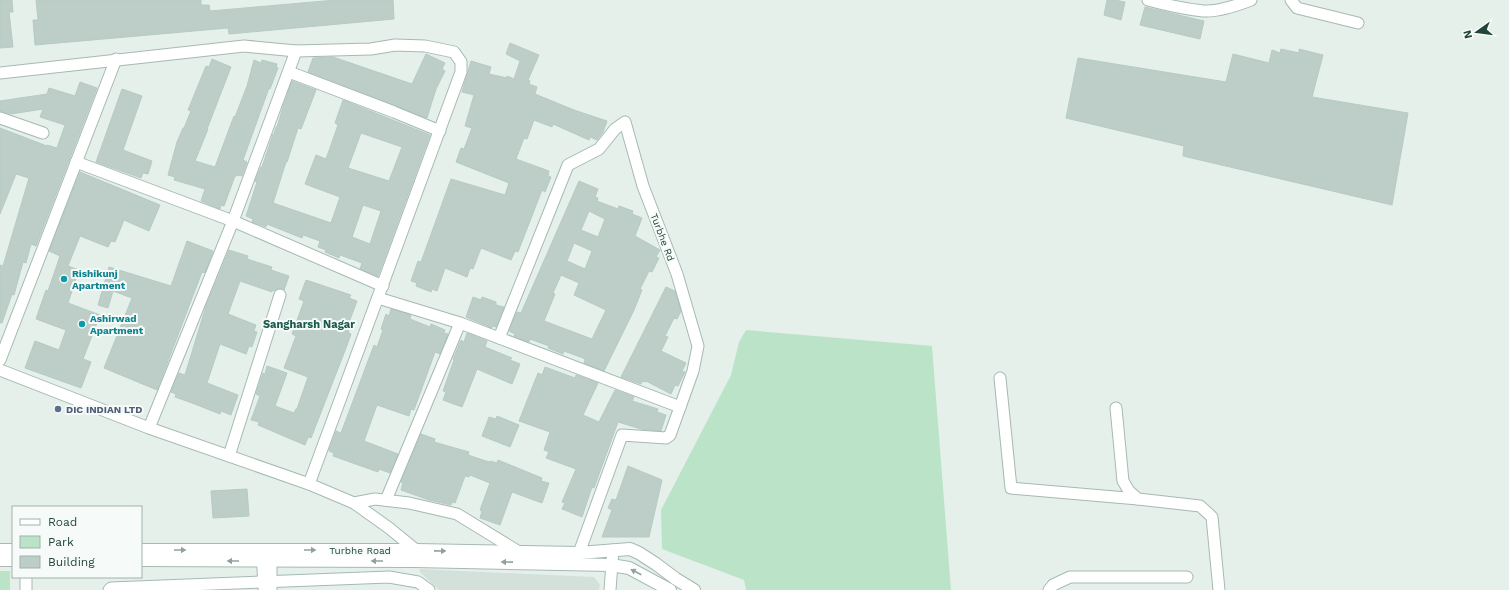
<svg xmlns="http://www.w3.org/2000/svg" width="1509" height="590" font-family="'Work Sans',sans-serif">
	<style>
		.built { fill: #d3e1da }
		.green { fill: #bbe3c7 }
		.building { fill: #bccec7; stroke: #b6cbc2; fill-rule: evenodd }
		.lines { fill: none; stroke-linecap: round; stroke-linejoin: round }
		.minor-casing { stroke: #a6b9b3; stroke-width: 13 }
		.tertiary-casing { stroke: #a6b9b3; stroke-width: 14 }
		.minor { stroke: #fff; stroke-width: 11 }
		.tertiary { stroke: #fff; stroke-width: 12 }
		.oneway { fill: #90a29d }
		.culture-dot { fill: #0f9aa8; stroke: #f6fbf9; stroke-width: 1.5 }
		.service-dot { fill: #5c6f8a; stroke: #f6fbf9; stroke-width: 1.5 }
		.labels { text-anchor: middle; stroke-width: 4; stroke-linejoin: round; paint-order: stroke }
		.street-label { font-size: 10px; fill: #21453b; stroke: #f6fbf9 }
		.culture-label { font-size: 10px; font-weight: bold; fill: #0d838f; stroke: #f6fbf9; text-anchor: start }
		.service-label { font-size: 10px; font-weight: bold; fill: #4e5e75; stroke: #f6fbf9; text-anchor: start }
		.neighbourhood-label { font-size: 11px; font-weight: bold; fill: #1a5a4b; stroke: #f6fbf9 }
	</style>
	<rect width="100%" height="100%" fill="#e5f0eb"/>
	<polygon class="built" points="420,569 594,577 600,585 599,590 439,590 420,572"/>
	<g class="green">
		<polygon points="746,330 932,346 951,590 746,590 744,580 662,549 661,510 731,375 739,342"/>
		<rect x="0" y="571" width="10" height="19"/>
	</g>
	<g class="building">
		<polygon points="0,0 12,0 13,12 9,12 13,47 0,48"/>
		<polygon points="36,0 201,0 201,5 209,5 210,11 336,0 393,0 394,19 229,34 228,28 35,45 33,20 38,20"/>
		<polygon points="1107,0 1115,0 1125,2 1121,20 1104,15"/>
		<polygon points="1145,7 1204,21 1200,39 1140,25"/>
		<polygon points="510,43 539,55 528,80 530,81 529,84 537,87 535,94 574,110 607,121 603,132 597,140 590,137 589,140 553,124 552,127 534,120 527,139 524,138 516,159 549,171 548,176 551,177 545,192 542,190 518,252 515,251 511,260 481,248 473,269 470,268 467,277 445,268 437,291 432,289 431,292 416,286 417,283 411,281 418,261 421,262 451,179 505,195 509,183 456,162 461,148 464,149 472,128 465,126 474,95 462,92 471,61 491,67 489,74 507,78 507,76 514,79 520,61 506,54"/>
		<polygon points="1281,49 1299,53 1299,49 1323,55 1312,97 1408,113 1392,205 1183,156 1184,146 1066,118 1078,58 1226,82 1233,54 1269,63 1272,50 1280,53"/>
		<polygon points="426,54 445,63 442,69 445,71 436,89 427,118 308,72 313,58 333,57 412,84"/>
		<polygon points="212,59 231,67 207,129 208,129 195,161 215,167 234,116 235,117 247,86 254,60 261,63 262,60 277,64 276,67 278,68 270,89 269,88 243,160 247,162 242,176 238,175 237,176 235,176 224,206 221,205 220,209 201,201 205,189 174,180 175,177 168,175 177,142 183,128 184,128 191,111 188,110 206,66 209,67"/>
		<path d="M292,81L316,90L301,129L298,128L287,162H286L273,203L331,223L340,197L305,184L316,155L326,159L338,125L335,123L343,100L430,135L378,276L360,269L362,263L340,255L339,258L325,252L326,250L318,247L320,241L303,235L302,238L267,224L266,227L252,222L253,219L246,216L257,182L255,181L261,167H262L273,134H274L276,127H277L283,107ZM361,133L402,147L389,181L348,168ZM363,205L381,211L370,244L352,237Z"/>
		<polygon points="80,82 97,88 36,246 31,244 26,263 23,262 14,295 12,294 2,323 0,323 0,265 3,266 29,178 16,174 0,214 0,128 47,146 47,145 57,148 65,125 40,117 43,109 11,114 0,111 0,101 47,94 49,88 75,96"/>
		<polygon points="122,89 142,96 123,150 152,161 148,174 143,173 141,178 96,162"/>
		<polygon points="80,172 160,205 149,231 124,220 115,242 111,241 108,247 80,236 68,266 79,270 68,303 100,315 83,359 91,362 81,388 25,368 35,341 59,350 66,330 36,319 46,290 48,291 60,256 49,251"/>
		<path d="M579,181L598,189L595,197L598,198L597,201L618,209L619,206L633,211L632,214L642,218L635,236L660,250L656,257L659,258L652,272L649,271L640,289L642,290L634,310L604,371L584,363L585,360L583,358L564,351L563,354L548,348L549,346L530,339L529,342L514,336L515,334L509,331L517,312L521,313ZM589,211L605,219L598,237L581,230ZM574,243L592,251L585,269L567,261ZM561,275L579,283L574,295L606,310L592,339L544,321L555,294L553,293Z"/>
		<polygon points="187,241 213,251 205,273 202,272 157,390 104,368 132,298 113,291 108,308 98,305 109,267 171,286"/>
		<polygon points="229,250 248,256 247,259 272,267 271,270 289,276 284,290 278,288 274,291 272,290 272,292 240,281 228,314 256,325 254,331 257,332 252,347 249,346 246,354 220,344 207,383 238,395 231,415 221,411 220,414 192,403 175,397 176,394 171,392 179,373 185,375 206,306"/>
		<polygon points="306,280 351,295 349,298 357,301 348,325 351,326 348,332 351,334 346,348 311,438 308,437 305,445 258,425 259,422 251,420 260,396 256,394 263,373 265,374 267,366 287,373 275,406 294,413 296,409 297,409 308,377 284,368 296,336 292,334 304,301 299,299"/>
		<polygon points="666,287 675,291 681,311 677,319 674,318 665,336 668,337 661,351 686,363 682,371 685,372 678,386 675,385 671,394 646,381 645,382 642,381 641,384 621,377"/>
		<polygon points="473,297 481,300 482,297 496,302 496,305 504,307 496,327 492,326 492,328 466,317"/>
		<polygon points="391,309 411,315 410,319 430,327 431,324 445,330 444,333 448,334 440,354 435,352 414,410 411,409 409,416 377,405 364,441 398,454 390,473 379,469 378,472 333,456 334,453 329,451 336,431 341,433 374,345 377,347 383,330 381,329 386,314 389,316"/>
		<polygon points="467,333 487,341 485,347 512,358 510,360 520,364 512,384 477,369 462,407 443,400 446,392 443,391 454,360 453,359 461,340 464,342"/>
		<polygon points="545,367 575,378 576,375 598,383 583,415 599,422 615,390 634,397 632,401 658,409 657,412 666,415 661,431 641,429 618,422 594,488 592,487 582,517 562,509 565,503 562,502 576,469 546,458 549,452 544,450 550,432 519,421 538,373 542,375"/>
		<polygon points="497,416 519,425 510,447 482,436 489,417 496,419"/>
		<polygon points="421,434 435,439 434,442 469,452 468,455 489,462 490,461 497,463 498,460 542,478 541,481 549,483 542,503 512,492 500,525 480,518 482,511 480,510 490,483 470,475 469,477 465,476 455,503 452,502 451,505 429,500 401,490 403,483 401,482"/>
		<polygon points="628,466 662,480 649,537 602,537 612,510 608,508 612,499 616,500"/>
		<polygon points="247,489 249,516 213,518 211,491"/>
	</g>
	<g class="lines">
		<g class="minor-casing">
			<g id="minor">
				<path d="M1148,0C1166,5 1185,9 1203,11C1217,12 1238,5 1251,0"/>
				<polyline points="1291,0 1297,8 1358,23"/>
				<polyline points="289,72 394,112 440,131"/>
				<polyline points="0,73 244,46 296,51 371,49 395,45 425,46 454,52 461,62 461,72 309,484"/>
				<polyline points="0,118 43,133"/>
				<polyline points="76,162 233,221 383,286"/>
				<polyline points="378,298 460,323 680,407"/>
				<polyline points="499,338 568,165 599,149 615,129 625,122 643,186 677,274 698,346 693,371 670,435 666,438 622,435 579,553"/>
				<polyline points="0,360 116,59"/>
				<polyline points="0,370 149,428 309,484 354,503 389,528 416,550"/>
				<polyline points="1000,378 1011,488 1138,499"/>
				<polyline points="1116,408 1123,481 1129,491 1138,499 1200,506 1212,517 1219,590"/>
				<polyline points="149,428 233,221 296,51"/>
				<polyline points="229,456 280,295"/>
				<polyline points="386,500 460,323"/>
				<polyline points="354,503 375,499 409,503 457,514 519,552"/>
				<polyline points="262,551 264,588"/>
				<polyline points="271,553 271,590"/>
				<polyline points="26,577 26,590"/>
				<polyline points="109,590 111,588 389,577 418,582 429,590"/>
				<polyline points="610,590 613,550"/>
				<polyline points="1049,590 1053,585 1070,577 1187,577"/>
			</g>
		</g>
		<g class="tertiary-casing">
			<g id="tertiary">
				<polyline points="0,550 13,550"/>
				<polyline points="141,550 416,550 579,553 630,549 639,553 656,564 676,579 694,590"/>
				<polyline points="0,560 13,560"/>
				<polyline points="141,560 414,561 611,565 629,568 670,590"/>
			</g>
		</g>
		<use href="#minor" class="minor"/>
		<use href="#tertiary" class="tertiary"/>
	</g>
	<defs><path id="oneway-solid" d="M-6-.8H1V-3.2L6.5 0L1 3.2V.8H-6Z"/></defs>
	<g class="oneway">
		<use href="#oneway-solid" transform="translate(180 550)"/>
		<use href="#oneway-solid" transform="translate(310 550)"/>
		<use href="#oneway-solid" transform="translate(440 551) rotate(1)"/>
		<use href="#oneway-solid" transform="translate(233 561) rotate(-180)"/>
		<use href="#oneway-solid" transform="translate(377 561) rotate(180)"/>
		<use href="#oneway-solid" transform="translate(507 562) rotate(-179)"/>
		<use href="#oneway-solid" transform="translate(636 572) rotate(-153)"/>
	</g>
	<g class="culture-dot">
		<circle cx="64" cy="279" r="4"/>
		<circle cx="82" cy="324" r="4"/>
	</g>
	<circle class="service-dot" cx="58" cy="409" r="4"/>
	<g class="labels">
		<g class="street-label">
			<text transform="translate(663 237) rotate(69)" y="4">Turbhe Rd</text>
			<text x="360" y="554">Turbhe Road</text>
		</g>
		<g class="culture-label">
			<text x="72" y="277">Rishikunj<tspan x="72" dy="12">Apartment</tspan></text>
			<text x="90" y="322">Ashirwad<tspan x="90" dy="12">Apartment</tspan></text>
		</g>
		<g class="service-label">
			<text x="66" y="413">DIC INDIAN LTD</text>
		</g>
		<g class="neighbourhood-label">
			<text x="309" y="328">Sangharsh Nagar</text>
		</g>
	</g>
	<rect x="12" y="506" width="130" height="72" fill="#f6fbf9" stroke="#a1b2ad"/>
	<rect x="20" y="519" width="20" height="6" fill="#ffffff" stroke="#a1b2ad"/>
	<text x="48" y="526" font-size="12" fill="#21453b">Road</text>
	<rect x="20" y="536" width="20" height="12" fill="#bbe3c7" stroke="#a1b2ad"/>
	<text x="48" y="546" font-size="12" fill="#21453b">Park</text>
	<rect x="20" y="556" width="20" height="12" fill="#bccec7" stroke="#a1b2ad"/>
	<text x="48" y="566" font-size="12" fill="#21453b">Building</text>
	<g transform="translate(1477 32) rotate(256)" stroke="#f6fbf9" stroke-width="3" paint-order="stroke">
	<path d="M0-3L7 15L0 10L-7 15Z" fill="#21453b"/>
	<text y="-6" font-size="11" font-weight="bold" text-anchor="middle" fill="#21453b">N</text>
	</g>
</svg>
